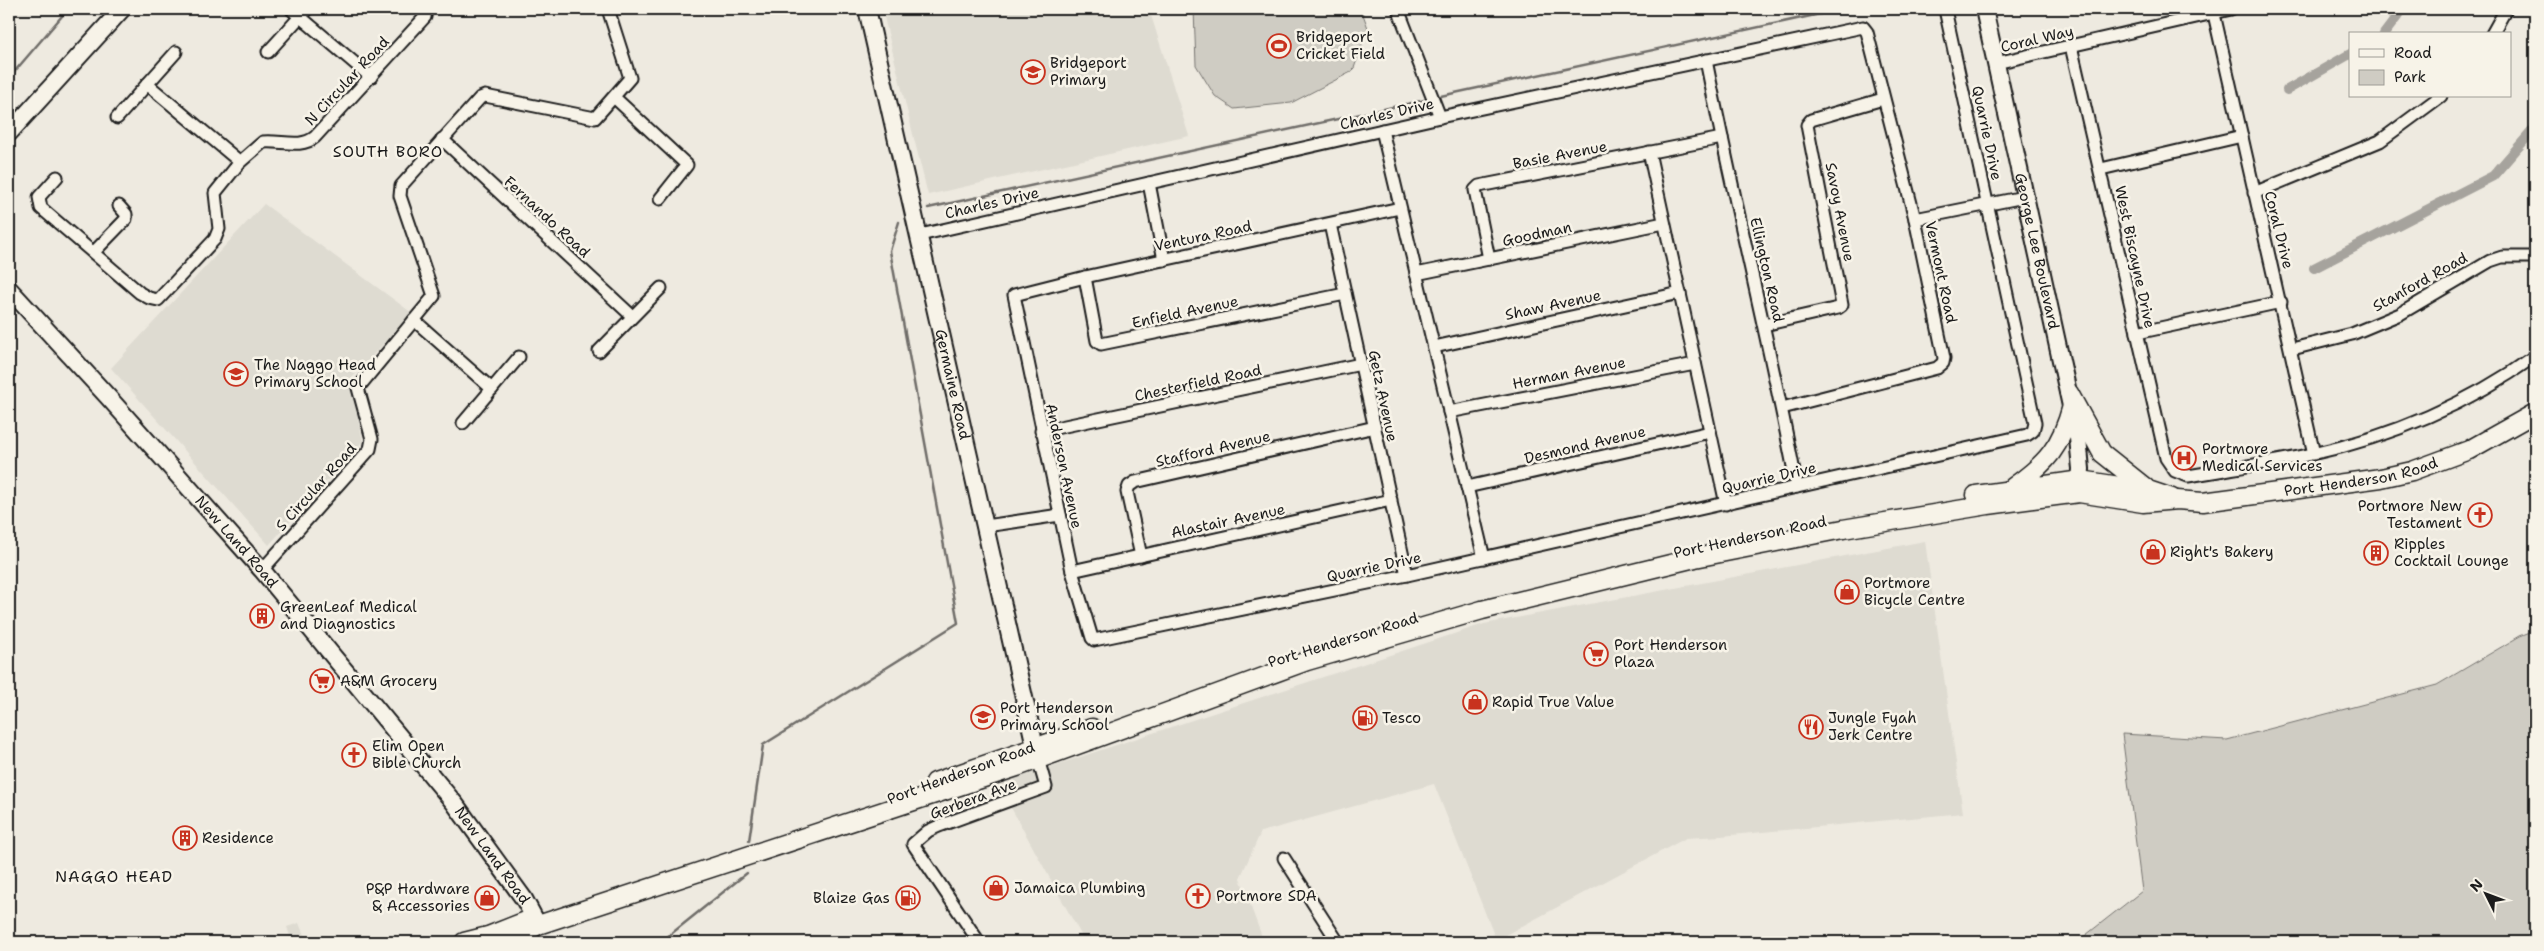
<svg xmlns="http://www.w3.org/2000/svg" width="2544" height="951" font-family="'Shantell Sans',sans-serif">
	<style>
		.built { fill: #dedbd1 }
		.green { fill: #cfccc3; stroke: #767470 }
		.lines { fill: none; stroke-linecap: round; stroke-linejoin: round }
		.stream { stroke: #6f6d69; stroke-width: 2.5 }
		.canal { stroke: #a6a39d; stroke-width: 10 }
		.street-casing { stroke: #1c1c1c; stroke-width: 15 }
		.secondary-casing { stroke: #1c1c1c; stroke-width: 20 }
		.primary-casing { stroke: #1c1c1c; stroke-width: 21 }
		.street { stroke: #f7f3e8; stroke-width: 11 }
		.secondary { stroke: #f7f3e8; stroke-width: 16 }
		.primary { stroke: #f7f3e8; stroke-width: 18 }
		.labels { text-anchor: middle; stroke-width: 5; stroke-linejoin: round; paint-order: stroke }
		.poi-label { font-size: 15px; fill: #1c1c1c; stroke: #f7f3e8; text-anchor: start }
		.street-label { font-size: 15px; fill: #1c1c1c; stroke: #f7f3e8 }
		.neighbourhood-label { font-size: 16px; letter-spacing: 1px; fill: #1c1c1c; stroke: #f7f3e8 }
	</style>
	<rect width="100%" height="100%" fill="#eeeae0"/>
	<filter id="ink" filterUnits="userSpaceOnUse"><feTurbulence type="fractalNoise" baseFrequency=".02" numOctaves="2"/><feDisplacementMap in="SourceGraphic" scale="10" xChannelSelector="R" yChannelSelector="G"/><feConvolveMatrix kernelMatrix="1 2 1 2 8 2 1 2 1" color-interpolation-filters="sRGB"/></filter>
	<g filter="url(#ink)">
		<g class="built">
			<polygon points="882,9 1149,9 1189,136 928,195"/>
			<polygon points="264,204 412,313 350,380 363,441 269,545 111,368"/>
			<polygon points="1925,541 1963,813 1721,836 1686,838 1496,940 1434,784 1261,832 1240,878 1264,942 1085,942 998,784 1484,624"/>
			<polygon points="299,923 306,940 292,942 287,927"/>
		</g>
		<g class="green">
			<polygon points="1194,9 1361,9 1368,28 1353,71 1291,103 1234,109 1215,96 1196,65"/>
			<polygon points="2535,630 2535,942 2077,942 2142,891 2122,734 2227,740 2437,685 2520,636"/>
		</g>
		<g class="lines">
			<g class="stream">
				<polyline points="9,78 68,9"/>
				<polyline points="1436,97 1843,9"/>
				<polyline points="928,208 1430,99"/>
				<polyline points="749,841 763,745 958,623 890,251 899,222"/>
				<polyline points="661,942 747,873"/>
			</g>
			<g class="canal">
				<polyline points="2384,34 2403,9"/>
				<polyline points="2287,90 2350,54"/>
				<polyline points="2314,268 2493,176 2535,128"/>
			</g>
			<g class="street-casing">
				<g id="street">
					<polyline points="291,9 371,77"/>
					<polyline points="1398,9 1440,117"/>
					<polyline points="2214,14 2314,454"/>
					<polyline points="2492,34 2506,9"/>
					<path d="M2071,46L2166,458L2175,471L2188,476C2229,469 2271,463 2312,454C2391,437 2470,403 2535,356"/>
					<polyline points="268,52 307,9"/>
					<path d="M1706,60C1734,203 1770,344 1797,487"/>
					<polyline points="1996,63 2231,9"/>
					<polyline points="147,84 240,162"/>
					<polyline points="615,98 687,165 660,199"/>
					<polyline points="117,118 176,52"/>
					<polyline points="1382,130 1484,558"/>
					<polyline points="442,139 632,316"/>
					<polyline points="1649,152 1726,504"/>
					<polyline points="2101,169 2242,136"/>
					<path d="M57,177L39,197L41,208L140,293L149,298L158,300L215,239L219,229L215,193L240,162L263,142C280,140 301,149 315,137L425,17L426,9"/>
					<polyline points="1149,183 1164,260"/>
					<polyline points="2254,193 2380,141 2441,96"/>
					<polyline points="1400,208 1085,277 1014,295 1072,571 1092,638 1094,640 1407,575 2027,435 2033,431 2035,423 1946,14"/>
					<polyline points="1915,219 2024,197"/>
					<polyline points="1330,224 1407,575"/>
					<polyline points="920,235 1440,117 1863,27 1867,32 1915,219 1944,358 1943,363 1937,368 1782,408"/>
					<polyline points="94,252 126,219 126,214 119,206"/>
					<polyline points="1489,259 1475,190 1479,186 1722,138"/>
					<polyline points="1416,274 1664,223"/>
					<polyline points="1085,277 1097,341 1101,344 1345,294"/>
					<polyline points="414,320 492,389"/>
					<polyline points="1764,325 1838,308 1842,305 1807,125 1811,120 1883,99"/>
					<polyline points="2137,333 2281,302"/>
					<polyline points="1434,347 1680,293"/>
					<polyline points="2292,349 2352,334 2400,314 2490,261 2502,257 2535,257"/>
					<polyline points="599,351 661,288"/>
					<polyline points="1449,412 1695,364"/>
					<polyline points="463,423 519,357"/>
					<polyline points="1041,431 1361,364"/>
					<polyline points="1467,487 1710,432"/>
					<polyline points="986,526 1060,515"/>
					<polyline points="1141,556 1127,492 1129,486 1135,482 1375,427"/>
					<polyline points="262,570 370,449 372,439 358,388 434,296 400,196 401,186 480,98 485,96 595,118 630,78 608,9"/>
					<polyline points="1072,571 1391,500"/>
					<polyline points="1284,858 1338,942"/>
					<polyline points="979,942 913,844 928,831 939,826 1046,787 1038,759"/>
				</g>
			</g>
			<g class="secondary-casing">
				<g id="secondary">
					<path id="s1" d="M867,9L1038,759"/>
					<path id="s2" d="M1984,9L2078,438L2081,469L2079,493"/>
					<polyline points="9,133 122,9"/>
					<path id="s3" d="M9,289L109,398L262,570L455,804L524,899L538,925"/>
				</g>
			</g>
			<g class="primary-casing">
				<g id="primary">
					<polyline points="2069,393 2102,453 2146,488"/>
					<path d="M2013,487C2047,463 2061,447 2072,406"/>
					<polyline points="1976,495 2081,480 2151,491 2172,498"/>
					<polyline points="935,782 1092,728"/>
					<polyline points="464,942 488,936 531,919"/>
					<path id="s4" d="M510,942L538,925L1017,767L1307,661L1482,610L1695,558L1843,529L1988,505L2079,493L2143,503L2177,500L2203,502L2381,478L2412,471L2469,450L2535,413"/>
				</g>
			</g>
			<use href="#street" class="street"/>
			<use href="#secondary" class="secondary"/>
			<use href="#primary" class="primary"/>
		</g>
	</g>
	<defs>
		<g id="stadium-ring" transform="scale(1.25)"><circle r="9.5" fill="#f7f3e8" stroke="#c8321e" stroke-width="1.5"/><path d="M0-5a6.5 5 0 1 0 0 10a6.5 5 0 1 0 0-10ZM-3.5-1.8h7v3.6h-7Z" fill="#c8321e"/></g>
		<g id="school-ring" transform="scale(1.25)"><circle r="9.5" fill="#f7f3e8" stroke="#c8321e" stroke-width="1.5"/><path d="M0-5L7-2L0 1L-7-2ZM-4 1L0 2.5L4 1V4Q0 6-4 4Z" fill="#c8321e"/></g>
		<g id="hospital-ring" transform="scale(1.25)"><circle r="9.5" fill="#f7f3e8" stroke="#c8321e" stroke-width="1.5"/><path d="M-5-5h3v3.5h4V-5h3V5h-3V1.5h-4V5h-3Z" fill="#c8321e"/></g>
		<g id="church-ring" transform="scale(1.25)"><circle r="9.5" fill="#f7f3e8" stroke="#c8321e" stroke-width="1.5"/><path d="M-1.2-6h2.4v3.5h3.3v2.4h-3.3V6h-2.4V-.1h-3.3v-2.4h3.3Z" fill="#c8321e"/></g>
		<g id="shop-ring" transform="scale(1.25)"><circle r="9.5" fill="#f7f3e8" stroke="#c8321e" stroke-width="1.5"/><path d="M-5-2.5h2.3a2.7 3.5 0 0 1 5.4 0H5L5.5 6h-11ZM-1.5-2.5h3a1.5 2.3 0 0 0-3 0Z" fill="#c8321e"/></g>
		<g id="building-ring" transform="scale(1.25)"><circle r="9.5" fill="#f7f3e8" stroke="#c8321e" stroke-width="1.5"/><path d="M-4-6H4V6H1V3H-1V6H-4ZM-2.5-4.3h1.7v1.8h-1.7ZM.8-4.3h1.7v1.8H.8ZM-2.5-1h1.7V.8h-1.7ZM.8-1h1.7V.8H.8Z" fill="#c8321e"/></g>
		<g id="supermarket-ring" transform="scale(1.25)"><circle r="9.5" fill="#f7f3e8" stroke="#c8321e" stroke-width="1.5"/><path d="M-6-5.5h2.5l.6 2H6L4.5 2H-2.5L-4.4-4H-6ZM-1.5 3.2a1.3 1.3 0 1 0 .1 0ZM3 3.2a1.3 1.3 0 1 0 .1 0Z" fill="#c8321e"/></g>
		<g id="fuel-ring" transform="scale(1.25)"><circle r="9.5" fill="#f7f3e8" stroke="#c8321e" stroke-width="1.5"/><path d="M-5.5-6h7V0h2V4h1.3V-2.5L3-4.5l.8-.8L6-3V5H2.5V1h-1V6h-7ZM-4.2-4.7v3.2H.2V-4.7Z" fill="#c8321e"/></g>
		<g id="restaurant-ring" transform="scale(1.25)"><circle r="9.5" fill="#f7f3e8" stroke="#c8321e" stroke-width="1.5"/><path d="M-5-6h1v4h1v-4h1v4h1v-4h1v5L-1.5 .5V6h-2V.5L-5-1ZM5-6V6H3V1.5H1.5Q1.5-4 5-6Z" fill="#c8321e"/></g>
	</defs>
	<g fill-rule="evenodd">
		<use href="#stadium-ring" x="1279" y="46"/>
		<use href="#school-ring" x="1033" y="72"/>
		<use href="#school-ring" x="236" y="374"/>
		<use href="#hospital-ring" x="2184" y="458"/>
		<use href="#church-ring" x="2480" y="515"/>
		<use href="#shop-ring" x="2153" y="552"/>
		<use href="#building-ring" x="2376" y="553"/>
		<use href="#shop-ring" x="1847" y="592"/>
		<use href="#building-ring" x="262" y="616"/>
		<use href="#supermarket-ring" x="1596" y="654"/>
		<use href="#supermarket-ring" x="322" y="681"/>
		<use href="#shop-ring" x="1475" y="702"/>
		<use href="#school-ring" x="983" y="717"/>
		<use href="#fuel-ring" x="1365" y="718"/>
		<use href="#restaurant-ring" x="1811" y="727"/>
		<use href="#church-ring" x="354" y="755"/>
		<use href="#building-ring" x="185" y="838"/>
		<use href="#shop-ring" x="996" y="888"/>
		<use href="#church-ring" x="1198" y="896"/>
		<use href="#shop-ring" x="487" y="898"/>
		<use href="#fuel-ring" x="908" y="898"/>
	</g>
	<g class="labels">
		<g class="poi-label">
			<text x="1296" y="42">Bridgeport<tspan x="1296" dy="17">Cricket Field</tspan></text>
			<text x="1050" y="68">Bridgeport<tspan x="1050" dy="17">Primary</tspan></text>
			<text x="254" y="370">The Naggo Head<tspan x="254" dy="17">Primary School</tspan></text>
			<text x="2202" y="454">Portmore<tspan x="2202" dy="17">Medical Services</tspan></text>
			<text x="2462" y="511" text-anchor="end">Portmore New<tspan x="2462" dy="17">Testament</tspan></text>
			<text x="2394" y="549">Ripples<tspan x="2394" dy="17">Cocktail Lounge</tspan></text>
			<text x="2170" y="557">Right's Bakery</text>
			<text x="1864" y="588">Portmore<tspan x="1864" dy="17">Bicycle Centre</tspan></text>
			<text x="280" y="612">GreenLeaf Medical<tspan x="280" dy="17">and Diagnostics</tspan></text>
			<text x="1614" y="650">Port Henderson<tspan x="1614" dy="17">Plaza</tspan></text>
			<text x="340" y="686">A&amp;M Grocery</text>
			<text x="1492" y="707">Rapid True Value</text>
			<text x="1000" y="713">Port Henderson<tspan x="1000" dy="17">Primary School</tspan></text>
			<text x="1382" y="723">Tesco</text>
			<text x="1828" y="723">Jungle Fyah<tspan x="1828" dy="17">Jerk Centre</tspan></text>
			<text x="372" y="751">Elim Open<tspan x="372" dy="17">Bible Church</tspan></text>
			<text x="202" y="843">Residence</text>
			<text x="1014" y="893">Jamaica Plumbing</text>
			<text x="470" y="894" text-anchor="end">P&amp;P Hardware<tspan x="470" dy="17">&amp; Accessories</tspan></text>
			<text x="1216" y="901">Portmore SDA</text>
			<text x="890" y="903" text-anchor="end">Blaize Gas</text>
		</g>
		<g class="street-label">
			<text transform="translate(2037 39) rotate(-13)" y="5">Coral Way</text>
			<text transform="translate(347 81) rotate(-47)" y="5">N Circular Road</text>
			<text transform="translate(1387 114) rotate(-13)" y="5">Charles Drive</text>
			<text transform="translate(1987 133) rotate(78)" y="5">Quarrie Drive</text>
			<text transform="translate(1560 155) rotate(-11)" y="5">Basie Avenue</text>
			<text transform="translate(992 203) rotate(-13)" y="5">Charles Drive</text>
			<text transform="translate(1840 212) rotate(79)" y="5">Savoy Avenue</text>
			<text transform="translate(547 217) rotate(43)" y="5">Fernando Road</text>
			<text transform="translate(2279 230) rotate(76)" y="5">Coral Drive</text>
			<text transform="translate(1537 234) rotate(-12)" y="5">Goodman</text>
			<text transform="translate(1203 236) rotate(-12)" y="5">Ventura Road</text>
			<text dy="5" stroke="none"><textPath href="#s2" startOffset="248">George Lee Boulevard</textPath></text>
			<text transform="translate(2135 257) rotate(78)" y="5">West Biscayne Drive</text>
			<text transform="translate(1767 270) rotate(77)" y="5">Ellington Road</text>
			<text transform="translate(1941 272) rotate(78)" y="5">Vermont Road</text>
			<text transform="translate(2420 282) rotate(-29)" y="5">Stanford Road</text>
			<text transform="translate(1553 305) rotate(-12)" y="5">Shaw Avenue</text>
			<text transform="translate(1185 312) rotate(-12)" y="5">Enfield Avenue</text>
			<text transform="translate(1569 373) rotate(-11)" y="5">Herman Avenue</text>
			<text transform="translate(1198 383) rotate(-12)" y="5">Chesterfield Road</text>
			<text dy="5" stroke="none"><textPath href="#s1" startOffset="385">Germaine Road</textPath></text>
			<text transform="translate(1383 396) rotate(78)" y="5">Getz Avenue</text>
			<text transform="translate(1585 445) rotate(-13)" y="5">Desmond Avenue</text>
			<text transform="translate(1213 449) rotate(-13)" y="5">Stafford Avenue</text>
			<text transform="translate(1064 466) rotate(78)" y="5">Anderson Avenue</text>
			<text dy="5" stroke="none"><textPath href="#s4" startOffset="1922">Port Henderson Road</textPath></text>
			<text transform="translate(1769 478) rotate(-13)" y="5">Quarrie Drive</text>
			<text transform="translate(316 487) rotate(-48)" y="5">S Circular Road</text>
			<text transform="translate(1228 521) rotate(-12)" y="5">Alastair Avenue</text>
			<text transform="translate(1750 537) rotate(-12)" y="5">Port Henderson Road</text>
			<text dy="5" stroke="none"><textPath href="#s3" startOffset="340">New Land Road</textPath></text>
			<text transform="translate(1374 567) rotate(-12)" y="5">Quarrie Drive</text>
			<text transform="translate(1343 640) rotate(-17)" y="5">Port Henderson Road</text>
			<text transform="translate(961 773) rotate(-20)" y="5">Port Henderson Road</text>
			<text transform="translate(973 799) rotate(-20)" y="5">Gerbera Ave</text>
			<text dy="5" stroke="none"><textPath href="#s3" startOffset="745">New Land Road</textPath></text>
		</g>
		<g class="neighbourhood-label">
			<text x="388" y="157">SOUTH BORO</text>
			<text x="114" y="882">NAGGO HEAD</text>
		</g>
	</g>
	<rect width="2544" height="951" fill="none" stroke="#f7f3e8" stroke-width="30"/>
	<rect x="15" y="15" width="2514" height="921" fill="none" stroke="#1c1c1c" stroke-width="2" filter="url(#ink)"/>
	<rect x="2349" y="32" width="162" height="65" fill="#f7f3e8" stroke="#9f9d96"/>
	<rect x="2359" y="49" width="25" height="8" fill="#f7f3e8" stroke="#9f9d96"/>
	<text x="2394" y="58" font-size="15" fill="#1c1c1c">Road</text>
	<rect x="2359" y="70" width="25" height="15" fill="#cfccc3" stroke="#9f9d96"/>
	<text x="2394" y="82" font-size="15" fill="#1c1c1c">Park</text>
	<g transform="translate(2486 894) rotate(312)" stroke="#f7f3e8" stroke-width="4" paint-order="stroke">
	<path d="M0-4L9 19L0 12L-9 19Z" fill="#1c1c1c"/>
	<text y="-8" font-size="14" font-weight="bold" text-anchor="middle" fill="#1c1c1c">N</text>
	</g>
</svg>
